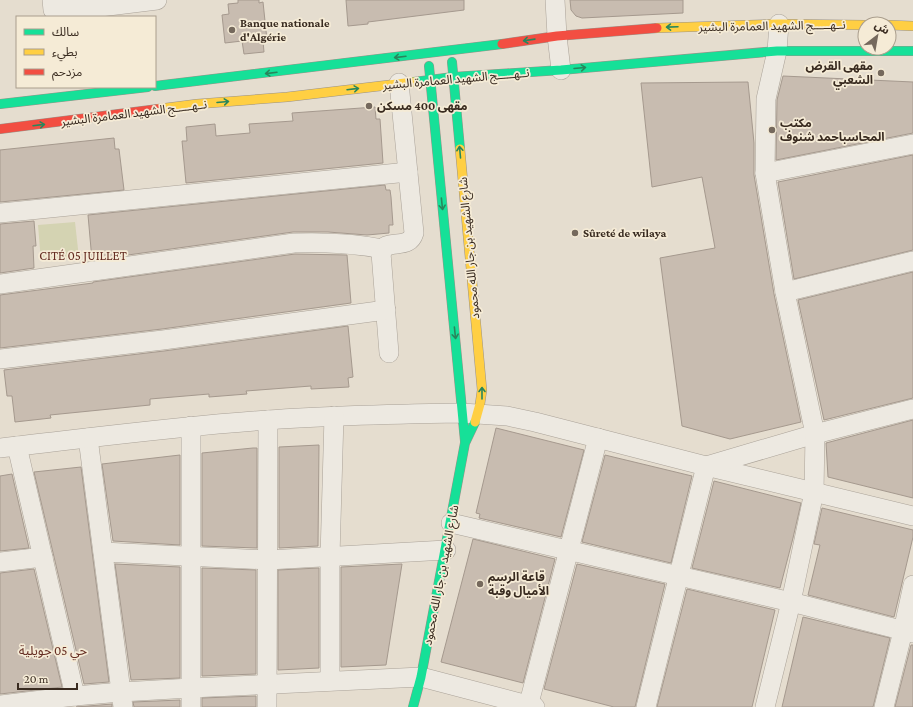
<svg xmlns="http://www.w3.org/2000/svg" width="913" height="707" font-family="'Crimson Pro','Noto Sans Arabic',serif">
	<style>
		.green { fill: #d4d3b2 }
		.building { fill: #c8bcb0; stroke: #a5998e }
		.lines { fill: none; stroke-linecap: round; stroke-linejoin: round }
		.street-casing { stroke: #aaa298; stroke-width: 20 }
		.fast-casing { stroke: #9a9288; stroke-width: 10 }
		.slow-casing { stroke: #9a9288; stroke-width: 10 }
		.jam-casing { stroke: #9a9288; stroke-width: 10 }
		.street { stroke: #ede9e1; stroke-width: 19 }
		.fast { stroke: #16e098; stroke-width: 9 }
		.slow { stroke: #ffcf43; stroke-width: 9 }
		.jam { stroke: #f24e42; stroke-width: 9 }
		.oneway { stroke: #28865c }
		.poi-dot { fill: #75695d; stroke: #f5ebd6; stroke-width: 1.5 }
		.labels { text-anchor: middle; stroke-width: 3.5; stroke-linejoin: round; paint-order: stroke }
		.poi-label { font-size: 12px; font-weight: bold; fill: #392b20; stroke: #f5ebd6; text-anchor: start }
		.street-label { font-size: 12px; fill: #392b20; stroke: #f5ebd6 }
		.neighbourhood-label { font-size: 13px; fill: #642c21; stroke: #f5ebd6 }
	</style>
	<rect width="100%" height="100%" fill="#e5ddcf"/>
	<polygon class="green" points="75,222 79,258 41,261 38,225"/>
	<g class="building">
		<polygon points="238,0 259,0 259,3 263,2 267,40 263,41 264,52 244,54 242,41 225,43 222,15 229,14 228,4 238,3"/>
		<polygon points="346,0 464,0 464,10 368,22 368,24 348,26"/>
		<polygon points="570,0 683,0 683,13 582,18 576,16 571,10"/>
		<polygon points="783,76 913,82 913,133 776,160 777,100"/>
		<polygon points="748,82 754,143 754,175 774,294 801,422 730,439 682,426 660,258 715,248 702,177 652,187 641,83"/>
		<polygon points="375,107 376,119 380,119 383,163 186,183 182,141 187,141 186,127 215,124 216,136 250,133 249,124 293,121 292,113"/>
		<polygon points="114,138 115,149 119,149 124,190 0,202 0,150"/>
		<polygon points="913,155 913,250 794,279 778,182"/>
		<polygon points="385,185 386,190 390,190 391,197 393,225 389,225 389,233 367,235 328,232 293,232 92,260 88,215"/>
		<polygon points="34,221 36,246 33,246 34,268 0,273 0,224"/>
		<polygon points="295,254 347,255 351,303 162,329 0,348 0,295 93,283 93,282"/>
		<polygon points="913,272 913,398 824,420 798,300"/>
		<polygon points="348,326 353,377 348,378 349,387 311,389 311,386 246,391 247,394 209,397 209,394 150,399 150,405 50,415 51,418 15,422 12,396 7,396 4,370 164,351"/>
		<polygon points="913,420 913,498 828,477 826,443"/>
		<polygon points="496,428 584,450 561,537 479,518 480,514 476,513"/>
		<polygon points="319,445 318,546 279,548 279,447"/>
		<polygon points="253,448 257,448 257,548 202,546 202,453"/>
		<polygon points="180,455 180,545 113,541 102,464"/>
		<polygon points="605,455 692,476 671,563 582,542"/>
		<polygon points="81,467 109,682 84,684 34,472"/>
		<polygon points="12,474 29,548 0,551 0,476"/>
		<polygon points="714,481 801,503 793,538 780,588 692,568"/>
		<polygon points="822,508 913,530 913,537 894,617 808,595 820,545 814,544"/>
		<polygon points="473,539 555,559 523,683 441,662"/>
		<polygon points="115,564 180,567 180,678 131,680"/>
		<polygon points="402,564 386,665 341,667 341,567"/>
		<polygon points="577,564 665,584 635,707 614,707 544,689"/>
		<polygon points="202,568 256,570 256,674 202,676"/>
		<polygon points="319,568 319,668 278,670 278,570"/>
		<polygon points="34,569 62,687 0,694 0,573"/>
		<polygon points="687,589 775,610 752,707 657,707"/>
		<polygon points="803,617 890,638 873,707 782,707"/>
		<polygon points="911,645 913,645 913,707 895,707"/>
		<polygon points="256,696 256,707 202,707 202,698"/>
		<polygon points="180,700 180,707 134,707 133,702"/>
		<polygon points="112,704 112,707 76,707"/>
	</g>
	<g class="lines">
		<g class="street-casing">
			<g id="street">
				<polyline points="52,0 53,10 92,8 157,0"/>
				<polyline points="555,0 557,36 561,70"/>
				<polyline points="765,173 913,144"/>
				<polyline points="0,213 408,172"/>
				<path d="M0,284L294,243C324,242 353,243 383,249"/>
				<polyline points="785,292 913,261"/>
				<path d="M389,353L381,253L386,246C397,242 410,247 414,233L399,83"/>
				<polyline points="0,359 163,340 386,310"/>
				<polyline points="191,426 191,707"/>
				<polyline points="88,438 123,707"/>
				<polyline points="17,446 75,696"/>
				<path d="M0,448C89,438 179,426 268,420C333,415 398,414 462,413L507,416L535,422L706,466L913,516"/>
				<polyline points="451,523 791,602 913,633"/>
				<polyline points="103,552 268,560 446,550"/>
				<polyline points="0,562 43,557"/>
				<polyline points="330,681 330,557 334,416"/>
				<polyline points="0,705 75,696 121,692 191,688 421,677 535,707"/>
				<polyline points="267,707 268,420"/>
				<polyline points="528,707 598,438"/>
				<polyline points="646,707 706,466 815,434 913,409"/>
				<polyline points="765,707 791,602 814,492 815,434 785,292 765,173 766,99 777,51 779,24"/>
				<polyline points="884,707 903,631 913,585"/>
			</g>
		</g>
		<g class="fast-casing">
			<g id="fast">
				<polyline points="452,62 460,149"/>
				<polyline points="429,66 465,441"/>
				<polyline points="414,82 453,77 561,70 777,51 913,51"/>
				<polyline points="155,86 502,44"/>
				<polyline points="0,104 148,87"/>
				<polyline points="413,707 421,677 465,443 475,422"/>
			</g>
		</g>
		<g class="slow-casing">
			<g id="slow">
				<polyline points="889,25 913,26"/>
				<polyline points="657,28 779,24 865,25"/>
				<polyline points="158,109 197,104 287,97 414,82"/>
				<polyline points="460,149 482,390 480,404 475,422"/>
			</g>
		</g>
		<g class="jam-casing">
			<g id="jam">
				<polyline points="502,44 557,36 657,28"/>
				<polyline points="0,129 158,109"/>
			</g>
		</g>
		<use href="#street" class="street"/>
		<use href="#fast" class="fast"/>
		<use href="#slow" class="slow"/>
		<use href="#jam" class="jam"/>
	</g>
	<defs><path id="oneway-shaft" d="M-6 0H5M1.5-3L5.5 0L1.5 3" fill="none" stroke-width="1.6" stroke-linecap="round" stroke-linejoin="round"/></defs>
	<g class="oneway">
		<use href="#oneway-shaft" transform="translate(672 27) rotate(178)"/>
		<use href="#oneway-shaft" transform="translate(529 40) rotate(172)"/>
		<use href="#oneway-shaft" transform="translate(400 57) rotate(173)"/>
		<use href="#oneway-shaft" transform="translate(580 68) rotate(-5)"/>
		<use href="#oneway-shaft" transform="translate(271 73) rotate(173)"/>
		<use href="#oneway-shaft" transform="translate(353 89) rotate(-7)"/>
		<use href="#oneway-shaft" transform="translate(223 102) rotate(-5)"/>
		<use href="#oneway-shaft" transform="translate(39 125) rotate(-7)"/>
		<use href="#oneway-shaft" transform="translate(460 152) rotate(-95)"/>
		<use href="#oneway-shaft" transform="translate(442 204) rotate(84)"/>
		<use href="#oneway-shaft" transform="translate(455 333) rotate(84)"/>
		<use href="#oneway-shaft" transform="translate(482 393) rotate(-90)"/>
	</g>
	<g class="poi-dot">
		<circle cx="232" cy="30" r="4"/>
		<circle cx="881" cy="73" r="4"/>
		<circle cx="369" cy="106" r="4"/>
		<circle cx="772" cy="130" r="4"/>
		<circle cx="575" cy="233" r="4"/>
		<circle cx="480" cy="584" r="4"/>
	</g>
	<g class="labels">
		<g class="poi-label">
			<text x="240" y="27">Banque nationale<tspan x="240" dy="14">d'Algérie</tspan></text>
			<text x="873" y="70" text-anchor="end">مقهى القرض<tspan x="873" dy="14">الشعبي</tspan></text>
			<text x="377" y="110">مقهى 400 مسكن</text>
			<text x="780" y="127">مكتب<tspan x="780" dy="14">المحاسباحمد شنوف</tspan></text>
			<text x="583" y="237">Sûreté de wilaya</text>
			<text x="488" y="581">قاعة الرسم<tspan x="488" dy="14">الأميال وقبة</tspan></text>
		</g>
		<g class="street-label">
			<text transform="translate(772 26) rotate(-1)" y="4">نــهـــــج الشهيد العمامرة البشير</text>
			<text transform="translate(456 79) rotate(-5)" y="4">نــهـــــج الشهيد العمامرة البشير</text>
			<text transform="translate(134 113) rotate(-7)" y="4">نــهـــــج الشهيد العمامرة البشير</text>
			<text transform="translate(469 248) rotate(-95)" y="4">شارع الشهيد بن جار الله محمود</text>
			<text transform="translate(441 575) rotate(-79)" y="4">شارع الشهيد بن جار الله محمود</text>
		</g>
		<g class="neighbourhood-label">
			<text x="83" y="260">CITÉ 05 JUILLET</text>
			<text x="53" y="655">حي 05 جويلية</text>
		</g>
	</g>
	<rect x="16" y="16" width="140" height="72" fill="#f5ebd6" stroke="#aa9e8d"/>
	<rect x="24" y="29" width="20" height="6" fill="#16e098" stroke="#aa9e8d"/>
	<text x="52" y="36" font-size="12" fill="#392b20">سالك</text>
	<rect x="24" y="49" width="20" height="6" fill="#ffcf43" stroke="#aa9e8d"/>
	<text x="52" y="56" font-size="12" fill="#392b20">بطيء</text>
	<rect x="24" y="69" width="20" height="6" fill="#f24e42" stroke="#aa9e8d"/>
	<text x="52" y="76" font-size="12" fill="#392b20">مزدحم</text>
	<g transform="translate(877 36) rotate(31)"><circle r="19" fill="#f5ebd6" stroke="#aa9e8d"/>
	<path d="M0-3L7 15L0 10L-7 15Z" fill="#75695d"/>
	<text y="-6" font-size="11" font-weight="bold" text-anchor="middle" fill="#392b20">ش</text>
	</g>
	<path d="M18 683v6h59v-6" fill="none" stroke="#392b20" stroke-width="2"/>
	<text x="24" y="683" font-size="12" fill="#392b20" stroke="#f5ebd6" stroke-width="3" paint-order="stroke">20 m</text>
</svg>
